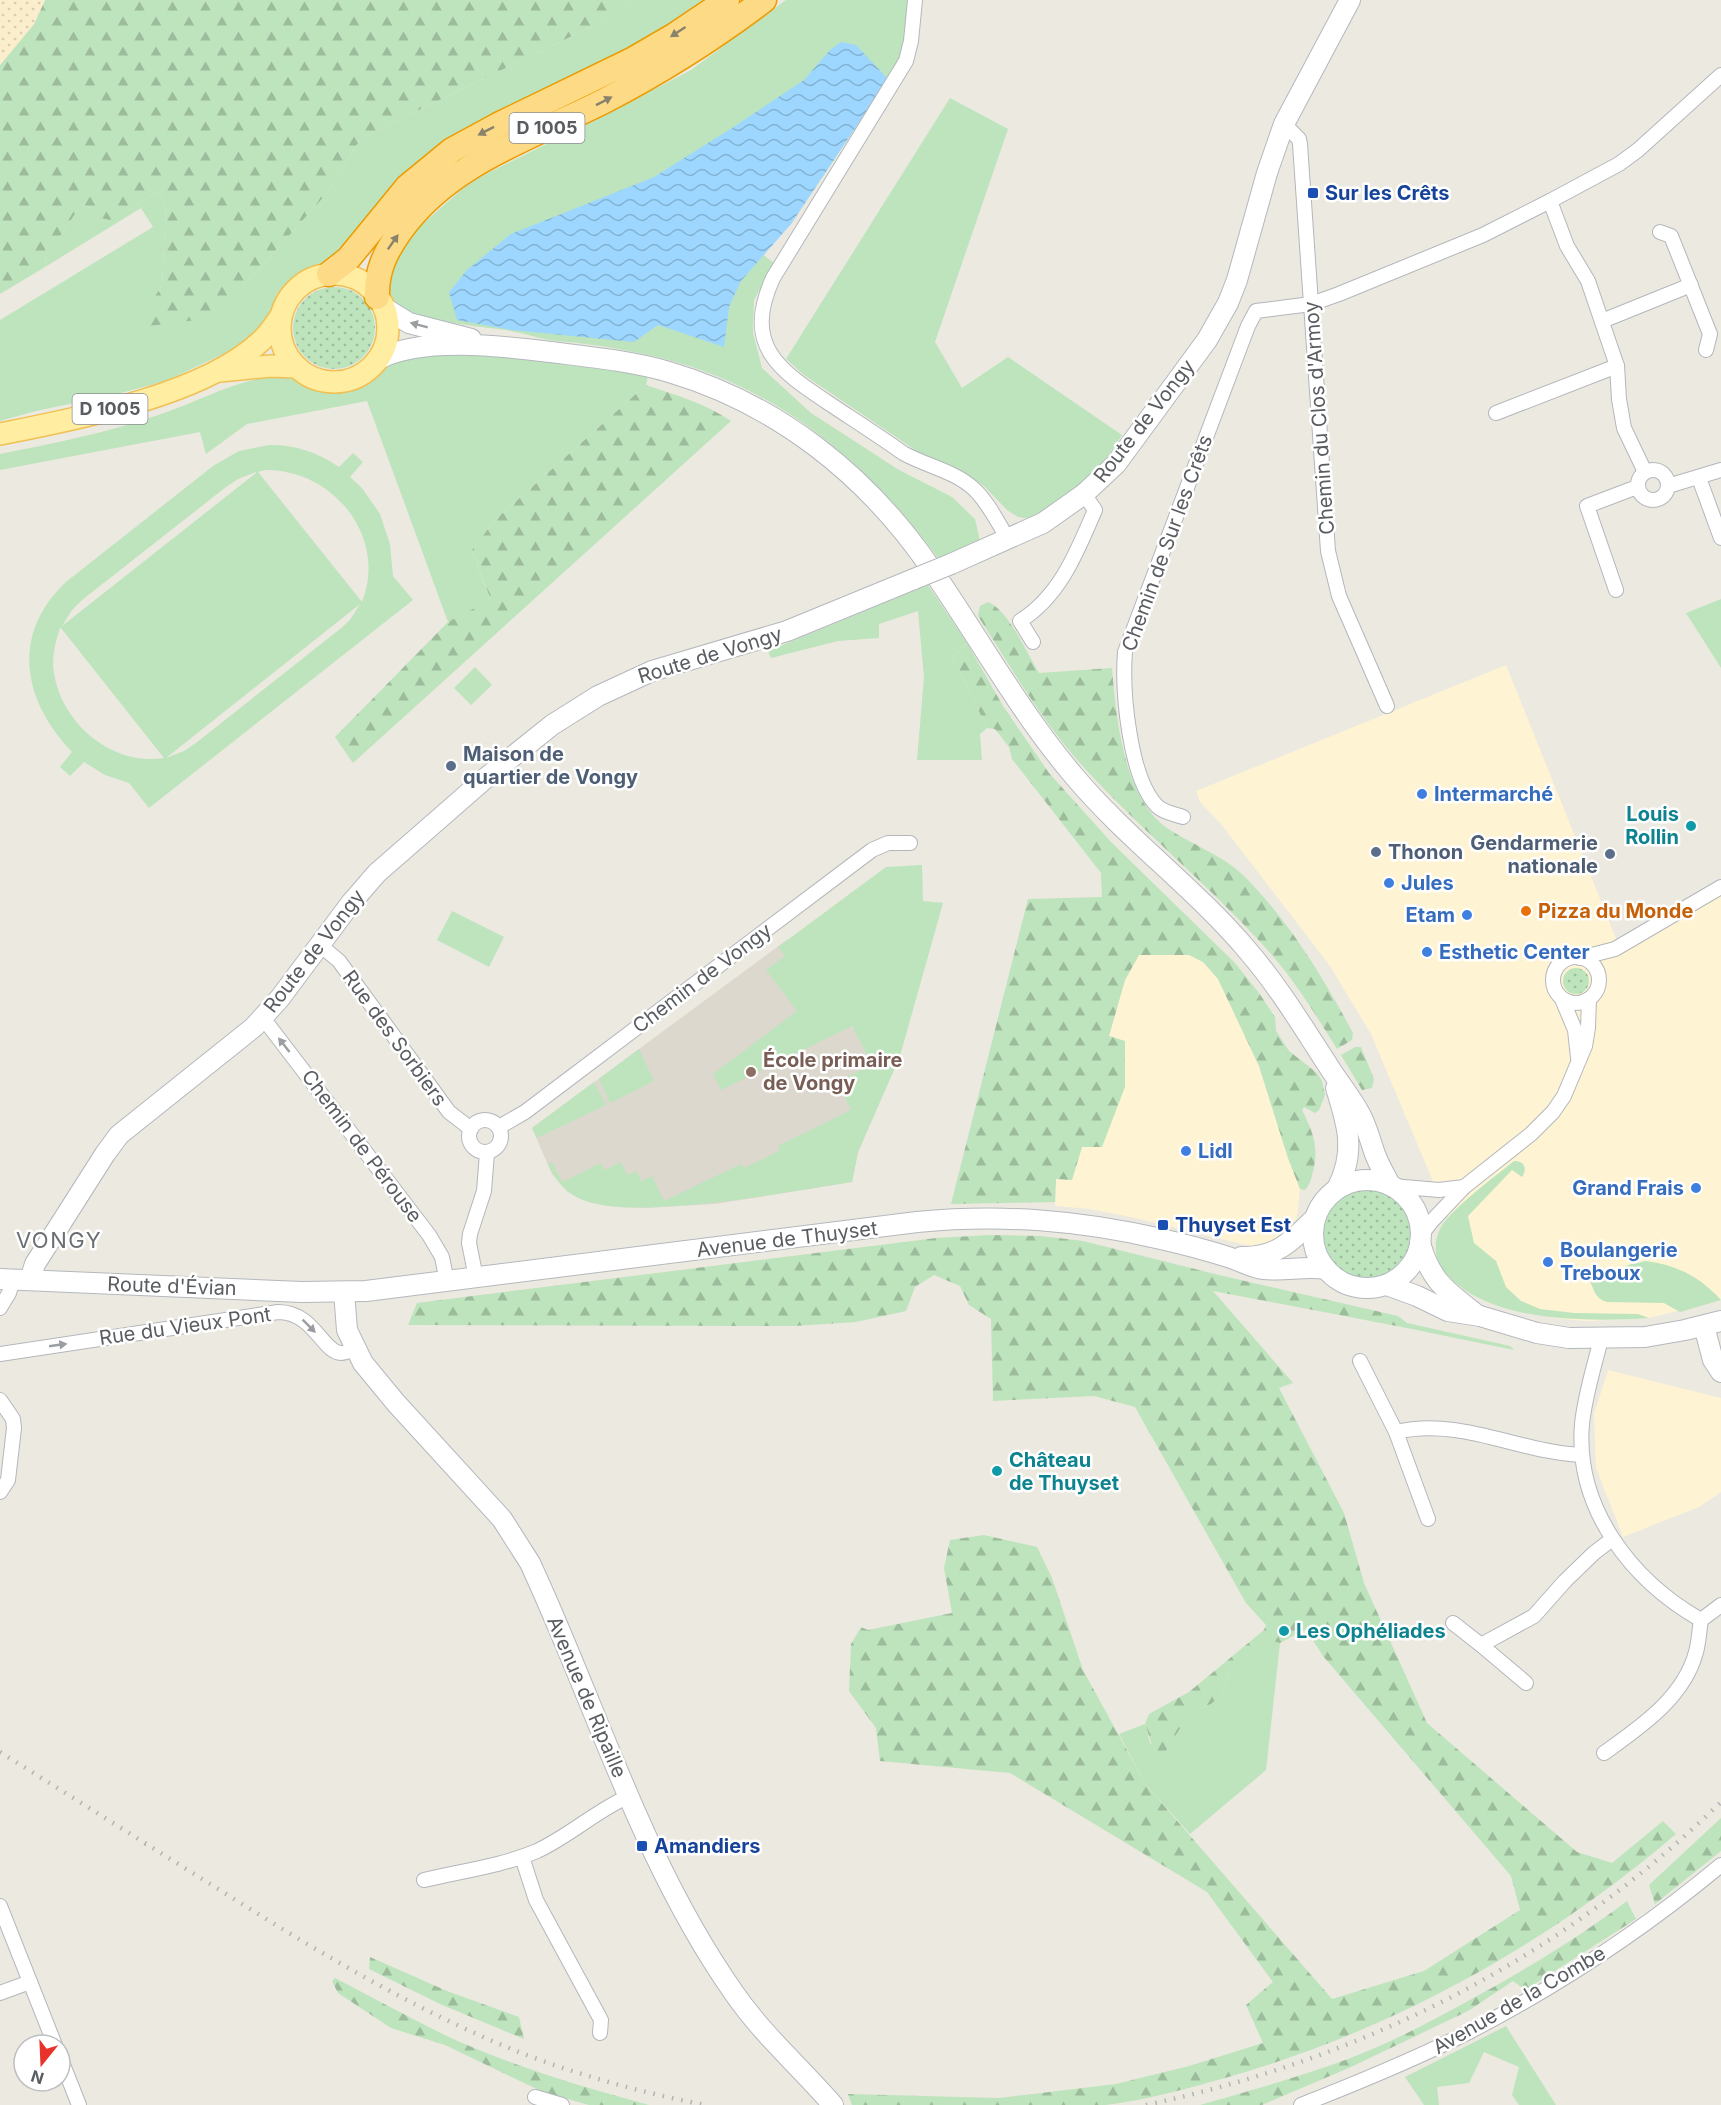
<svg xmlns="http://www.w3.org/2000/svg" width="1721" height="2105" font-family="Inter,sans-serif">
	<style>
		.commercial { fill: #fef3d3 }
		.education { fill: #dcd8ce }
		.green { fill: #bde4bc; fill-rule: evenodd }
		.forest { fill: url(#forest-firs) }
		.sand { fill: url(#sand-dots) }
		.garden { fill: url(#garden-dots) }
		.water { fill: url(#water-waves) }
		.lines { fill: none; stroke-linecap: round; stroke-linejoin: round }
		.street-casing { stroke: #b3b7bb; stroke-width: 16 }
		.secondary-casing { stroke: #b4b8bd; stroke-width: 22 }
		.primary-casing { stroke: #f1c054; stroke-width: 24 }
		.highway-casing { stroke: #ec9b00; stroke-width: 27 }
		.street { stroke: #fff; stroke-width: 14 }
		.secondary { stroke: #fff; stroke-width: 20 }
		.primary { stroke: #ffeda2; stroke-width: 21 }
		.highway { stroke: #fddb86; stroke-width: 24 }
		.rail { stroke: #b2b3b3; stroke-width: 4.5; stroke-dasharray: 1.5 8; stroke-linecap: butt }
		.secondary-bridge-casing { stroke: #b4b8bd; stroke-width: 22; stroke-linecap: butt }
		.secondary-bridge { stroke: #fff; stroke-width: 20 }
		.oneway { fill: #8a836c }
		.oneway2 { fill: #9b9ea0 }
		.transit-dot { fill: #1a4fb4; stroke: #fff; stroke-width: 2 }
		.service-dot { fill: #5c6f8a; stroke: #fff; stroke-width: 2 }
		.shop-dot { fill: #3f7fe0; stroke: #fff; stroke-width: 2 }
		.culture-dot { fill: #0f9aa8; stroke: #fff; stroke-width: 2 }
		.food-dot { fill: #e8710a; stroke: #fff; stroke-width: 2 }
		.education-dot { fill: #8d6e63; stroke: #fff; stroke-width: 2 }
		.labels { text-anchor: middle; stroke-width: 5; stroke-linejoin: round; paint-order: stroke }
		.shield { fill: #fff; stroke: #8b8e90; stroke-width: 1.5 }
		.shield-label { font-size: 18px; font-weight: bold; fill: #595d61 }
		.transit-label { font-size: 20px; font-weight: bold; fill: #164399; stroke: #fff; text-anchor: start }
		.street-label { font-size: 20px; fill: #595d61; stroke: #fff }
		.service-label { font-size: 20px; font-weight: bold; fill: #4e5e75; stroke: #fff; text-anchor: start }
		.shop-label { font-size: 20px; font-weight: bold; fill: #366cbe; stroke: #fff; text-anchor: start }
		.culture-label { font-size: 20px; font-weight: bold; fill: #0d838f; stroke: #fff; text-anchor: start }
		.food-label { font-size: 20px; font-weight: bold; fill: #c56008; stroke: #fff; text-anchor: start }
		.education-label { font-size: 20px; font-weight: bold; fill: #785e54; stroke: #fff; text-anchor: start }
		.quarter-label { font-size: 22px; letter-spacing: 1.5px; fill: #6a6f73; stroke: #fff }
	</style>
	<defs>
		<pattern id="forest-firs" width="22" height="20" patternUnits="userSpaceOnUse" patternTransform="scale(1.5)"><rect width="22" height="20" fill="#bde4bc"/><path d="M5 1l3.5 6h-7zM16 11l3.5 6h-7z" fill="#9dbc9c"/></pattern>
		<pattern id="sand-dots" width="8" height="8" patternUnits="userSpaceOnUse" patternTransform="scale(1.5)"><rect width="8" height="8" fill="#faeecd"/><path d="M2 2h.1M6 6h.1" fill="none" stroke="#d9ceb3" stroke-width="1.8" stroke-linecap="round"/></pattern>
		<pattern id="garden-dots" width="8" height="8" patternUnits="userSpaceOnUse" patternTransform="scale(1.5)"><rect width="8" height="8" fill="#bde4bc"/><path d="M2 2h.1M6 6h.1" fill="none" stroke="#9dbc9c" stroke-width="1.8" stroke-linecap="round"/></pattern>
		<pattern id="water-waves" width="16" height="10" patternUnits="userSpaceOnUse" patternTransform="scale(1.5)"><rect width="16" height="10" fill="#9dd7ff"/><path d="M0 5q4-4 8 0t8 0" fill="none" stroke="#83b2d2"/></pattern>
	</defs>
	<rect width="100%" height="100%" fill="#ece9e0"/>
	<g class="commercial">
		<polygon points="1506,665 1619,946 1721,887 1721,1300 1649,1318 1588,1321 1560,1319 1535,1314 1488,1302 1460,1287 1449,1277 1441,1267 1436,1256 1435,1246 1441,1226 1448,1217 1371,1034 1330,966 1221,824 1200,802 1196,791"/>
		<polygon points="1139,955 1189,955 1203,962 1218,979 1259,1066 1288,1158 1300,1189 1297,1218 1288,1229 1271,1241 1252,1246 1242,1244 1131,1217 1090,1209 1055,1206 1056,1179 1072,1179 1082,1147 1109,1036 1125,980"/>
		<polygon points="1608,1370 1721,1398 1721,1492 1699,1507 1623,1537 1596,1468 1594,1414"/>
	</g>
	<polygon class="education" points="788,939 855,1031 872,1065 900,1056 858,1152 852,1182 715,1204 645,1208 610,1206 589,1202 568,1192 552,1174 532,1128"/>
	<g class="green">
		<polygon points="635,0 707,0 645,41 437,148 416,164 397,183 344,250 331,261 302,271 284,285 277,294 269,315 251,341 166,381 117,394 36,411 0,421 0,320 153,227 141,208 45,267 47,243 61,235 81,205 98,210 110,220 158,192 166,206 162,286 139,319 225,307 329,191 361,138 595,25"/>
		<path d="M786,0H907L906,39L902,56L888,79L791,224L762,254L774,263L754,300L753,333L762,368L811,413L899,470L952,497L975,519L980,541L938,558C868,463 778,387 661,358C636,352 611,347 585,344C573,342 561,342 549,340C534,337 520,332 505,330C480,326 413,322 396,304C388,294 386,273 391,261C395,251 417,227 424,218L427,220L460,191L478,178L609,113L691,70Z"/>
		<polygon points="950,98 1008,129 935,342 962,388 1008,357 1122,435 1109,455 1091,475 1071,493 1043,512 1033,517 1025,518 1018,517 1007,510 984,486 968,476 927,458 804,375 786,359"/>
		<path d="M476,354L604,368L648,376L646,385L495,520L472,550L489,596L488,602L448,622L367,401L247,424L206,454L200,432L0,470V454C55,443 111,432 164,413C199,401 230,383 267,377C297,371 311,398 346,391C356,389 367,385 375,378C381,373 385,367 391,363C413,349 451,355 476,354Z"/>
		<path d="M269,445C296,445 317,452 339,467L353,453L363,462L350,477L362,488L380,514L390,544L393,576L413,600L149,808L129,783L105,775L84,762L70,776L60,767L72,752C23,701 10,635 66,582L213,466L239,451ZM265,470C333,469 388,537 362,602L258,472ZM256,472V473L62,626L72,610L82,600L226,487L238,479ZM360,604L350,620L340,629L196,743L184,751L166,758ZM60,628H61L164,758C110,767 56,719 53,664C53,652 56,640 60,628Z"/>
		<polygon points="928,585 967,643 953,657 987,728 980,734 982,760 917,760 924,677 918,611 879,624 879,638 838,641 771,658 768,651"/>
		<polygon points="1721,599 1721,668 1686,613"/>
		<polygon points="475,667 492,685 471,705 454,688"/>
		<path d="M922,865L923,901L943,903L900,1056L858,1152L852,1182C788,1192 725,1204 660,1207C634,1208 603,1209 578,1198C564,1191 554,1178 548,1164L552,1162L562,1182L601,1163L605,1170L621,1162L627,1175L636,1171L641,1181L652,1176L664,1201L741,1164L744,1168L779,1151L778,1146L851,1110L837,1082L872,1065L852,1026L721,1090L713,1074L797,1011L766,970L785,956L778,947L886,867Z"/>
		<polygon points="452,911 504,937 489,967 437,940"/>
		<polygon points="639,1049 654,1081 610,1103 599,1079"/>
		<polygon points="594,1082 606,1105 537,1138 532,1128"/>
		<path d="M1514,1161C1524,1160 1528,1169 1522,1177L1512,1170L1468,1216L1474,1243L1496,1261L1506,1287L1521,1301L1540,1309L1574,1313L1638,1314L1649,1318C1588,1322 1487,1323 1445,1272C1434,1259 1433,1244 1440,1229C1447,1212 1498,1174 1514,1161Z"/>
		<path d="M1646,1261C1677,1265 1700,1277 1721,1300L1680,1312L1664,1303L1607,1302C1596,1299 1594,1291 1590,1281L1631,1264Z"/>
		<polygon points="1407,1323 1510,1346 1514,1350 1407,1328"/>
		<polygon points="1269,1639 1280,1643 1266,1770 1190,1834 1146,1785 1119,1734 1145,1724 1150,1743 1160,1754 1166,1751 1184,1722 1195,1710 1211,1704 1220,1696 1228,1675"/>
		<polygon points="1506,2026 1556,2105 1519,2105 1512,2095 1519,2067 1484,2052 1469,2083 1437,2087 1439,2105 1424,2105 1405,2077"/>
	</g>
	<g class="forest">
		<polygon points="45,0 635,0 595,25 361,138 329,191 225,307 204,319 142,327 138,324 139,319 162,286 166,206 158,192 110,220 101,218 98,210 81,205 61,235 47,244 45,267 0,294 0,65 34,24"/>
		<path d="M646,385C675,395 705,403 731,421L353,763L335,737L448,622L488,601L489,595L472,550L495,520Z"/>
		<path d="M988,602C1010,612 1026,652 1039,673L1112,668C1116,717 1123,797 1167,828C1192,845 1221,854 1244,876C1289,921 1323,977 1353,1033L1352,1040L1337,1049C1317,1017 1297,984 1272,955C1212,887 1140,830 1079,762C1040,718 1010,666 978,616L980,606Z"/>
		<path d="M967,643L1003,706L1049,773L1111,842L1235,963L1259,993L1275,1017L1276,1031L1289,1051L1317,1073L1322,1081L1325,1095L1319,1110L1315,1113L1304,1107L1302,1110C1313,1132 1319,1147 1313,1172C1311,1179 1310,1185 1305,1190L1300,1189L1288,1158L1259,1066L1218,979L1203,962L1189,955H1139L1125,980L1109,1036L1125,1041V1087L1102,1147H1082L1072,1180L1056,1179L1055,1202L951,1204L1028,899L1102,897L1101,873L1012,759L1009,747L995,729L987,728L953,657Z"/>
		<polygon points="1355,1047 1361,1047 1374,1079 1372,1088 1362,1090 1341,1055"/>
		<path d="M989,1235L1041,1236L1083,1241L1219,1275L1398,1316L1407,1323V1328L1213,1291L1293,1383L1279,1388L1344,1513L1364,1583L1427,1723L1577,1852L1612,1863L1663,1821L1676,1834C1545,1946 1391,2031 1225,2078C1186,2089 1146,2100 1106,2105C1079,2105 1051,2105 1024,2105C967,2105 909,2105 852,2105L848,2094L999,2098L1116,2084L1189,2066L1263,2043L1246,2005L1273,1982L1207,1892L1010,1773L880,1761L876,1728L849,1691L851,1644L861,1627L868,1630L952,1613L944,1568L950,1540L984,1535L1037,1547L1052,1578L1083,1670L1146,1785L1332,1999L1424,1971L1520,1910L1511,1876L1323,1656L1306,1629L1280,1643L1269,1640L1228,1675L1220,1696L1211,1704L1195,1710L1184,1722L1166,1751L1160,1754L1154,1751L1145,1724L1149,1714L1189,1692L1264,1630L1266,1625L1246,1603L1135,1407L1094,1396L993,1401L991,1319L969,1305L960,1286L934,1275L915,1287L906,1311L856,1322L794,1326L408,1325L417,1303L936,1238Z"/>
		<polygon points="1721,1818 1721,1851 1655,1904 1649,1885"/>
		<path d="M1627,1901L1636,1919L1525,1990L1513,1981L1468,2011L1351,2067L1262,2105H1200C1250,2091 1299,2077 1348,2059C1390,2043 1430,2022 1468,2001C1523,1971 1577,1939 1627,1901Z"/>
		<polygon points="370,1957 447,1991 519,2017 524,2039 440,2004 369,1969"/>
		<path d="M335,1978C374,1998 413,2020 453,2039C516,2067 582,2087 649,2105H589L543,2092L445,2045L391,2028L338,1993L332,1981Z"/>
	</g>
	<polygon class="sand" points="0,0 45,0 34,24 0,65"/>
	<g class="garden">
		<circle cx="334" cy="328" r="41"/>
		<circle cx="1576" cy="981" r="13"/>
		<circle cx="1367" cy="1234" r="45"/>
	</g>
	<polygon class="water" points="841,42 856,45 888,79 791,224 741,281 729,307 724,347 658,325 634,342 511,330 457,320 449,292 467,270 511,234 654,177 732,128 804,80 830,50"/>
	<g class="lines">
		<g class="street-casing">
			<g id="street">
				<path d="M915,0L911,41L906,61L773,278C742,346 779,370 830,404C854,420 879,436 903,453C926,466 955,471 974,489C988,502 998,523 1008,539"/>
				<polyline points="1284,124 1299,139 1300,144 1328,551 1339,596 1387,706"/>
				<polyline points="1550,201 1567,246 1588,281 1617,366 1619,399 1624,428 1645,472"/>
				<polyline points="1660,232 1671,236 1710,334 1706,350"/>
				<polyline points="1602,321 1691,285"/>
				<polyline points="1496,413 1617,366"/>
				<circle cx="1653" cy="485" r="15"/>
				<polyline points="1699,478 1721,538"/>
				<polyline points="1668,486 1721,470"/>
				<polyline points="1616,590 1587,506 1637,487"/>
				<path d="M1033,642L1020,621C1060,596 1077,552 1095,510L1084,494"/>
				<path d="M1183,817C1175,814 1164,813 1157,806C1129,777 1122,690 1125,652L1248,326L1256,311L1311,304L1339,294L1483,235L1550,201L1619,164L1638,150L1721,75"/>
				<polyline points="320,945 339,961 449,1112 471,1129"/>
				<circle cx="1576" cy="980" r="23"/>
				<polyline points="1580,958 1615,949 1721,887"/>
				<polyline points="1562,999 1575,1030 1578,1058"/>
				<polyline points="263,1018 429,1235 442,1257 447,1282"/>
				<circle cx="485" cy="1136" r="16"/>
				<polyline points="499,1127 525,1112 872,850 888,843 910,843"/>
				<polyline points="1392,1186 1439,1190 1464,1187"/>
				<polyline points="1421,1235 1431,1222 1464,1187 1531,1134 1553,1112 1564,1096 1585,1046 1588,1028 1589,999"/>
				<polyline points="476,1278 469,1243 470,1234 484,1191 487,1153"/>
				<polyline points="0,1308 9,1293 13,1280"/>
				<path d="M1601,1339C1594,1367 1585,1395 1582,1424C1575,1508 1631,1580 1701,1620"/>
				<path d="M0,1354L278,1312C314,1312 323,1353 341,1353C346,1353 351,1350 355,1348"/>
				<polyline points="1360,1361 1396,1432"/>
				<polyline points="0,1400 13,1419 14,1428 8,1480 0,1492"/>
				<path d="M1428,1519L1396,1432C1461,1417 1518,1452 1581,1455"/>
				<polyline points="1453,1623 1481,1645"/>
				<polyline points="1526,1683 1481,1645 1534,1616 1565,1581 1594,1553 1611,1540"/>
				<path d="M1604,1753C1640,1727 1684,1698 1696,1652C1699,1642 1699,1631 1701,1620L1721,1605"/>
				<polyline points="522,1857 536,1900 601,2020 600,2033"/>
				<path d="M424,1880C461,1871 502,1866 537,1851C569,1836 596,1811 629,1796"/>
				<polyline points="0,1906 55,2045"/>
				<polyline points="0,1993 30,1982"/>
				<polyline points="60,2057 79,2105"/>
				<polyline points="535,2097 562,2105"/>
				<path d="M1301,2105C1357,2083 1413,2060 1467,2033C1558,1986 1643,1930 1721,1865"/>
			</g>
		</g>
		<g class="secondary-casing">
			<g id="secondary">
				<polyline points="383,307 409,323 471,339"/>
				<path d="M377,360C420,336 502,346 550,352C590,357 631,361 669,372C777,404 866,474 930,567C978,636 1019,711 1074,776C1127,839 1195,888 1248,951C1279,987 1303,1027 1329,1067C1339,1083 1351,1097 1360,1114C1367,1127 1370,1140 1375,1154C1379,1165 1385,1175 1390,1185"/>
				<polyline points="951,564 1043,523 1084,494 1116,464 1207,340 1228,303 1237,280 1267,173 1284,124 1350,0"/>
				<path d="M1336,1088C1348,1126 1356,1152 1337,1189"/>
				<circle cx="1367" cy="1234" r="54"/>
				<path d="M1420,1243C1431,1282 1447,1291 1477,1315"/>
				<path d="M1241,1257C1276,1258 1291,1242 1315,1218"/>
				<path d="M0,1279L302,1292L366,1291L917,1222C1002,1214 1079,1220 1161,1239C1183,1244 1206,1250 1228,1257C1238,1260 1247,1265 1258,1268C1280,1273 1303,1265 1326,1269"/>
				<polyline points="30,1280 35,1264 105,1154 119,1135 254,1027 280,998 351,903 377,873 487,777 552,725 598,696 652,671 787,631 914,579"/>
				<polyline points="1387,1285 1417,1296 1448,1311 1480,1316 1537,1333 1569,1338 1645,1337 1685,1330 1721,1321"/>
				<path d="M344,1292L347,1330L363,1363L396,1403L502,1519L530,1563C597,1707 642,1862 734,1993C763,2035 800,2067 833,2105"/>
				<polyline points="1704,1326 1713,1360 1721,1372"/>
			</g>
		</g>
		<g class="primary-casing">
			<g id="primary">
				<circle cx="334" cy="328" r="54"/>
				<polyline points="220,371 271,366 297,367"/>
				<path d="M0,434C76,419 204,395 261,341C269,334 275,324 281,316"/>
			</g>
		</g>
		<g class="highway-casing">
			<g id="highway">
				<polyline points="329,274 348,259 407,187 452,150 498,125 632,60 675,35 727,0"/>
				<path d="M377,297C376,270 386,251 401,230C451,161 534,137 606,100C662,71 714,38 764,0"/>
			</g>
		</g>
		<use href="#street" class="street"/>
		<use href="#secondary" class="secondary"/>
		<use href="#primary" class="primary"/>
		<use href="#highway" class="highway"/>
		<g class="rail">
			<path d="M0,1752C72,1797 143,1842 215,1887C307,1945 397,2000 497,2043C563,2071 634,2091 705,2105"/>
			<path d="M1146,2105C1366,2058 1560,1959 1721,1802"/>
		</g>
		<g class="secondary-bridge-casing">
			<polyline id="secondary-bridge" points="914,579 951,564"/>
		</g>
		<use href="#secondary-bridge" class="secondary-bridge"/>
	</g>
	<defs><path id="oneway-solid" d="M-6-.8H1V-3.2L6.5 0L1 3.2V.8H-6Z" transform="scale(1.5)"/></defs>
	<g class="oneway">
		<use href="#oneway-solid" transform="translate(678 32) rotate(147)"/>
		<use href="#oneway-solid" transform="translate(604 101) rotate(-27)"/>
		<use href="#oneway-solid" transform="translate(486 131) rotate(153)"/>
		<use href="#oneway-solid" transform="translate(393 242) rotate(-55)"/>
	</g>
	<g class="oneway2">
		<use href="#oneway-solid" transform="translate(419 325) rotate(-165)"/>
		<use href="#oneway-solid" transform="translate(284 1045) rotate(-128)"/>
		<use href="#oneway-solid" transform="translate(309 1326) rotate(45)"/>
		<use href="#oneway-solid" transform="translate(58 1345) rotate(-8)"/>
	</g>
	<g class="transit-dot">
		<rect x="1307" y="187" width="12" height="12" rx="3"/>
		<rect x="1157" y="1219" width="12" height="12" rx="3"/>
		<rect x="636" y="1840" width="12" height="12" rx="3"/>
	</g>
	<g class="service-dot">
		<circle cx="451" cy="766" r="6"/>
		<circle cx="1376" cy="852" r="6"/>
		<circle cx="1610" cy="854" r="6"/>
	</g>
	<g class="shop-dot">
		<circle cx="1422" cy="794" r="6"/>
		<circle cx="1389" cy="883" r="6"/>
		<circle cx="1467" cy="915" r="6"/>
		<circle cx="1427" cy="952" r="6"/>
		<circle cx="1186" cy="1151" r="6"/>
		<circle cx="1696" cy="1188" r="6"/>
		<circle cx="1548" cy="1262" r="6"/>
	</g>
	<g class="culture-dot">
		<circle cx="1691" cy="826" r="6"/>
		<circle cx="997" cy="1471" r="6"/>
		<circle cx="1284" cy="1631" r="6"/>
	</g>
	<circle class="food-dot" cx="1526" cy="911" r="6"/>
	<circle class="education-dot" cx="751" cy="1072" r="6"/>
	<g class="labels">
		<g class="shield">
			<rect x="509.5" y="113" width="75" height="30" rx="4.5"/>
			<rect x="72.5" y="394" width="75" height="30" rx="4.5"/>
		</g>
		<g class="shield-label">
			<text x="547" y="134">D 1005</text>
			<text x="110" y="415">D 1005</text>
		</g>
		<g class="transit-label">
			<text x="1325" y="200">Sur les Crêts</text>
			<text x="1175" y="1232">Thuyset Est</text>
			<text x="654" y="1853">Amandiers</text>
		</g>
		<g class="street-label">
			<text transform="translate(1319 418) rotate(-94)" y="7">Chemin du Clos d'Armoy</text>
			<text transform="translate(1144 421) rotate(-52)" y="7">Route de Vongy</text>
			<text transform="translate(1167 543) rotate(-70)" y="7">Chemin de Sur les Crêts</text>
			<text transform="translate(710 655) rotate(-17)" y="7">Route de Vongy</text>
			<text transform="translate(314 951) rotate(-52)" y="7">Route de Vongy</text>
			<text transform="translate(702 978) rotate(-37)" y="7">Chemin de Vongy</text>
			<text transform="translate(395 1038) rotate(54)" y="7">Rue des Sorbiers</text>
			<text transform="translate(362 1146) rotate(53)" y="7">Chemin de Pérouse</text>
			<text transform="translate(787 1239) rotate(-7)" y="7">Avenue de Thuyset</text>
			<text transform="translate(172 1286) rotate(2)" y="7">Route d'Évian</text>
			<text transform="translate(185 1326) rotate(-8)" y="7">Rue du Vieux Pont</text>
			<text transform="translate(587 1697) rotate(67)" y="7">Avenue de Ripaille</text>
			<text transform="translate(1519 2000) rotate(-30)" y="7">Avenue de la Combe</text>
		</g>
		<g class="service-label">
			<text x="463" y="761">Maison de<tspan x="463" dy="23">quartier de Vongy</tspan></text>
			<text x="1598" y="850" text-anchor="end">Gendarmerie<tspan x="1598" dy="23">nationale</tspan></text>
			<text x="1388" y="859">Thonon</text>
		</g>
		<g class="shop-label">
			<text x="1434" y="801">Intermarché</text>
			<text x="1401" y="890">Jules</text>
			<text x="1455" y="922" text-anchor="end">Etam</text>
			<text x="1439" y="959">Esthetic Center</text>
			<text x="1198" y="1158">Lidl</text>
			<text x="1684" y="1195" text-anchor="end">Grand Frais</text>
			<text x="1560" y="1257">Boulangerie<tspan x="1560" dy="23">Treboux</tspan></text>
		</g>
		<g class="culture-label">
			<text x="1679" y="821" text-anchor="end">Louis<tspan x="1679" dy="23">Rollin</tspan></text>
			<text x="1009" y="1467">Château<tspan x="1009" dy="23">de Thuyset</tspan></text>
			<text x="1296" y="1638">Les Ophéliades</text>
		</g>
		<g class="food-label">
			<text x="1538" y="918">Pizza du Monde</text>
		</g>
		<g class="education-label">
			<text x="763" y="1067">École primaire<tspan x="763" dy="23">de Vongy</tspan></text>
		</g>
		<g class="quarter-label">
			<text x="59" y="1248">VONGY</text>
		</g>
	</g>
	<g transform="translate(42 2063) rotate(198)"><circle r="28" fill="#ffffff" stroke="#bdbec0" stroke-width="1.5"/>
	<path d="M0-4.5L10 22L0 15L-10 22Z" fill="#e93229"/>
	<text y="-9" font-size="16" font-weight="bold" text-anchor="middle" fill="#595d61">N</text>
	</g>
</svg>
